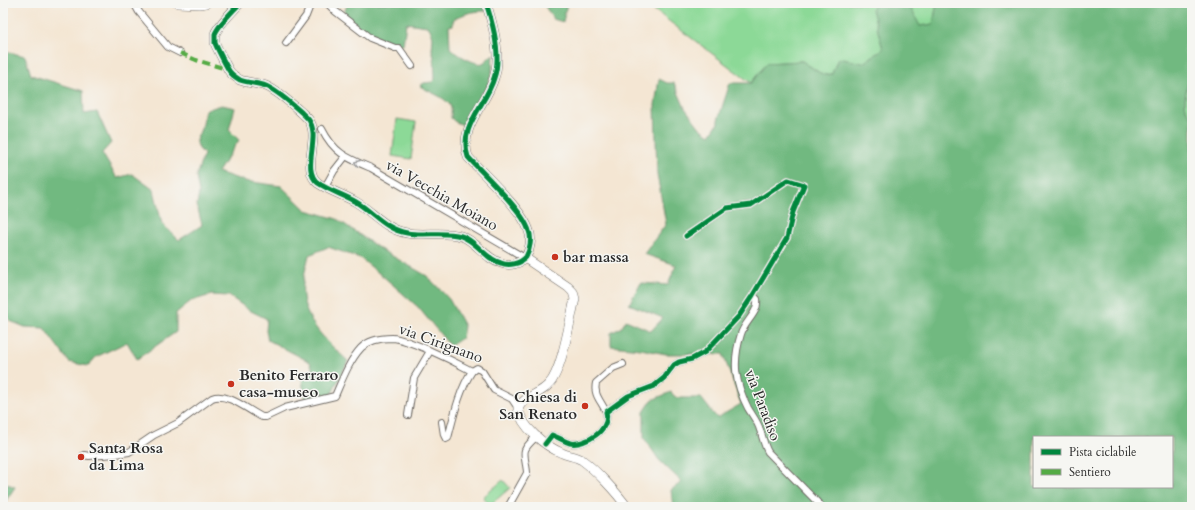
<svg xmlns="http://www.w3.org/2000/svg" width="1195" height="510" font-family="Cardo,serif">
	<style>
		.green { fill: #8cd997; stroke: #5c8261 }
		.forest { fill: #71b980; stroke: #4e7256; fill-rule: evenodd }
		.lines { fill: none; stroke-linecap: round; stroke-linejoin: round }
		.street-casing { stroke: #716c66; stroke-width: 8 }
		.secondary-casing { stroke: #716c66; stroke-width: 10 }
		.street { stroke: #fff; stroke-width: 6 }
		.secondary { stroke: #fff; stroke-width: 9 }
		.quiet { stroke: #54ab44; stroke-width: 4; stroke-dasharray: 8 4; stroke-linecap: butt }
		.cycleway-casing { stroke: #f6f6f2; stroke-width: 8 }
		.cycleway { stroke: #00873e; stroke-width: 5 }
		.oneway { stroke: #a0a0a0 }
		.poi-dot { fill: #c8321e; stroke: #f6f6f2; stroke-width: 1.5 }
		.labels { text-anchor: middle; stroke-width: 3; stroke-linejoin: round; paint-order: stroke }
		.street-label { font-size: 15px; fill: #2b2b2b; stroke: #f6f6f2 }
		.poi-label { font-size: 15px; font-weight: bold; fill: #2b2b2b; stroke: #f6f6f2; text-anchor: start }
	</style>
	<rect width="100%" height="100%" fill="#f6f6f2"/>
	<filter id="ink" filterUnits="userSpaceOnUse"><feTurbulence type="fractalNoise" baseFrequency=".025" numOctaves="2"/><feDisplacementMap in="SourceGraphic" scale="8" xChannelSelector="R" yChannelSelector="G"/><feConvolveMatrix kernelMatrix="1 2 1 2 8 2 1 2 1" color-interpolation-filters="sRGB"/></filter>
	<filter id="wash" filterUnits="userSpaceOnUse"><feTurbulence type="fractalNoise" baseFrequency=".012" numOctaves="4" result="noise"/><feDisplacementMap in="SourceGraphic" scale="16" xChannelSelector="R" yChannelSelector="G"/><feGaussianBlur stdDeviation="0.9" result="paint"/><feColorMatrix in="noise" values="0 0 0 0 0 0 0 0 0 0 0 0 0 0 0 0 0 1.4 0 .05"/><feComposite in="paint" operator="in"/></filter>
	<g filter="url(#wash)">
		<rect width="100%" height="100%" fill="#f4e6d3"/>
		<g class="green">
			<polygon points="645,3 877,3 872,9 883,49 863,63 838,58 832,74 823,75 802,61 767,63 751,83"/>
			<polygon points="908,3 937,3 933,24 919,26"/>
			<path d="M1189,80H1192V116L1188,114C1183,103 1185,92 1189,80Z"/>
			<polygon points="397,119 416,122 411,159 392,156"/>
			<polygon points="503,480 510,488 490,505 483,497"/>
		</g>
		<g class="forest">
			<path d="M348,3H483L486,11C473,11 464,13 453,20V25L449,26L450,48C455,53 476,66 483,63C486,61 490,57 493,54L492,73L487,87L465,126L454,121L451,118C451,114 452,109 450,105C443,96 429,92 420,86L424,83L432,82L435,79L434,57L432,50L433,37L430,29L427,26L406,23L403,45L393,44L390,46L379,42L343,15Z"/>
			<polygon points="543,3 567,3 563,22 553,19"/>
			<path d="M877,3H908L920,26L933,24L937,3H1192V80L1189,81C1185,92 1183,103 1188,114L1192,116V507H673L671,490L682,482L659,460L644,438V412L652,400L671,392L676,398H701L717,418L741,404L723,354H666L641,349L611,346V333L622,327L626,320L651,331L663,318L629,304L641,283L668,285L676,265L644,254L666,224L657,174L655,105L659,79L667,83H674L685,108L700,128L710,135L718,123V120L730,83H751L767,63L802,61L823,75L832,74L838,58L863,63L883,49L872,9ZM1034,437H1172V487H1034Z"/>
			<path d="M3,51L25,56L31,75L83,91L84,114L97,112L111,143L102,153L117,178L132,174L154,190L162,224L179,240L202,225L197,205L199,193L196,176L204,154L199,149L196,141L203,124L205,110L222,105L235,108L229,130L239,140L218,172L244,181L281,186L306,210L337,219L380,249L427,276L449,299L464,326L462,338L450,346L418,307L385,278L360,258L328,247L309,255C307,264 304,274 303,283C299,317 325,340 348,361L331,395L305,400L301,372H314L310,362L268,340L266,331L267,319L249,310L229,296L211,295L191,301L176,313V332L137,359L127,342L96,357L88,366L69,362L44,328L25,327L10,321L3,307V265L6,261L5,236L3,231Z"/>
			<polygon points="3,482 15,487 3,505"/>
		</g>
	</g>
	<g filter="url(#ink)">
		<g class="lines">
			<g class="street-casing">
				<g id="street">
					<polyline points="134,3 139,12 168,47 180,53"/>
					<polyline points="327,3 335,11 370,38 395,48 399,48 412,66"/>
					<polyline points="286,43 306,16 311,3"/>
					<path d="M322,129C334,153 347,158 371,168L525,258"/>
					<polyline points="325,187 334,171 345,157"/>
					<path d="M753,295L757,299C759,313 745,321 741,334C732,362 735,383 748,408C752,415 758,422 760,430C763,438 764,445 768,452L822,507"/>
					<path d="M606,412C602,402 593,395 596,383L613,368L623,364"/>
					<polyline points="408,415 414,378 430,351"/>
					<path d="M442,422L444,435L446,439L448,438C454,415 459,391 472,371"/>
					<path d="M545,444L552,435C558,437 563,441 570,443C585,446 611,430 606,412L628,396L654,386L664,378L674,365L679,362L692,359L705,352L739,316L753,295L787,238L793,212L804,185L788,180L751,205L727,208L686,236"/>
					<path d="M84,455L89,456L116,454L129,452L154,435L178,423L212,398C227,392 248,410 262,417H266L285,408L335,396C342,380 349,361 361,348C369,340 381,338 392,338C409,339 453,361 468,369L472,371L477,368L482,371L494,390L512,399L518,408"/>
					<path d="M508,507L527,473C527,466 523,456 525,450C527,445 532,441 536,437"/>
				</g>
			</g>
			<g class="secondary-casing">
				<g id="secondary">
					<polyline points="178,3 200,4 206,3"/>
					<path d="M240,3C233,11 219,24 215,34C215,36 215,41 215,43C216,46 228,70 230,72C232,75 237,78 240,80C248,83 258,83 266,86C279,92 292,104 302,113C305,116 309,119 310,122C320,139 301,170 318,183C330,191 344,195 356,202C373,212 386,230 407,233C425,236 444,231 461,236C477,241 485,259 501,263C509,266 520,264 526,257C530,250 532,238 529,231C523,210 483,174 468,157C458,127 486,105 494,78C502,56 493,24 486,3"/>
					<path d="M525,258L568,287L573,292L575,299C570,319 562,371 549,384C540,395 525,395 518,408C521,427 545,446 562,453C568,456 576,456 582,460C596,470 617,493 627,507"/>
				</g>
			</g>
			<use href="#street" class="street"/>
			<use href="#secondary" class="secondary"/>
			<polyline class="quiet" points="180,53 196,60 223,68"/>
			<g class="cycleway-casing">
				<g id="cycleway">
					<path d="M240,3C233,11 219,24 215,34C215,36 215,41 215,43C216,46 228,70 230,72C232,75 237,78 240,80C248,83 258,83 266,86C279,92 292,104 302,113C305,116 309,119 310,122C320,139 301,170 318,183C330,191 344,195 356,202C373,212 386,230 407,233C425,236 444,231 461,236C477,241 485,259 501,263C509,266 520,264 526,257C530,250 532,238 529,231C523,210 483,174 468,157C458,127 486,105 494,78C502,56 493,24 486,3"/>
					<path d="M545,444L552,435C558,437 563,441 570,443C585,446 611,430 606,412L628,396L654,386L664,378L674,365L679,362L692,359L705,352L739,316L753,295L787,238L793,212L804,185L788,180L751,205L727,208L686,236"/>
				</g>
			</g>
			<use href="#cycleway" class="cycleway"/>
		</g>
		<defs><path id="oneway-chevron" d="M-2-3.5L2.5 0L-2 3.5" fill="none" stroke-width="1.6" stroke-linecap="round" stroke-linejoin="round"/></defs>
		<use class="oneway" href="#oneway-chevron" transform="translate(357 163) rotate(-157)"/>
	</g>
	<g class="poi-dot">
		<circle cx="555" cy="257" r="4"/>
		<circle cx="231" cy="384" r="4"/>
		<circle cx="585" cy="406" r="4"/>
		<circle cx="81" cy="457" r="4"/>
	</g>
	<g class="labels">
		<g class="street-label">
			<text transform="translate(442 195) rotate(30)" y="5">via Vecchia Moiano</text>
			<text transform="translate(441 343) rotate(20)" y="5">via Cirignano</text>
			<text transform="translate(763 405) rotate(69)" y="5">via Paradiso</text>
		</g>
		<g class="poi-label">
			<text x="563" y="262">bar massa</text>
			<text x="239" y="380">Benito Ferraro<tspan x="239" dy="17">casa-museo</tspan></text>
			<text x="577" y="402" text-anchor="end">Chiesa di<tspan x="577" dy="17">San Renato</tspan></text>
			<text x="89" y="453">Santa Rosa<tspan x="89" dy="17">da Lima</tspan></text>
		</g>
	</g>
	<rect width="1195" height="510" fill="none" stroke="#f6f6f2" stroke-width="16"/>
	<rect x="1033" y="436" width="140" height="52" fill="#f6f6f2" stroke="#a5a5a2"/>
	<rect x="1041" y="449" width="20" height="6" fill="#00873e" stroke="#a5a5a2"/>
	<text x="1069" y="456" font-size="12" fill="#2b2b2b">Pista ciclabile</text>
	<rect x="1041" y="469" width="20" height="6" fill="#54ab44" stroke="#a5a5a2"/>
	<text x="1069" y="476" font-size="12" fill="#2b2b2b">Sentiero</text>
</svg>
